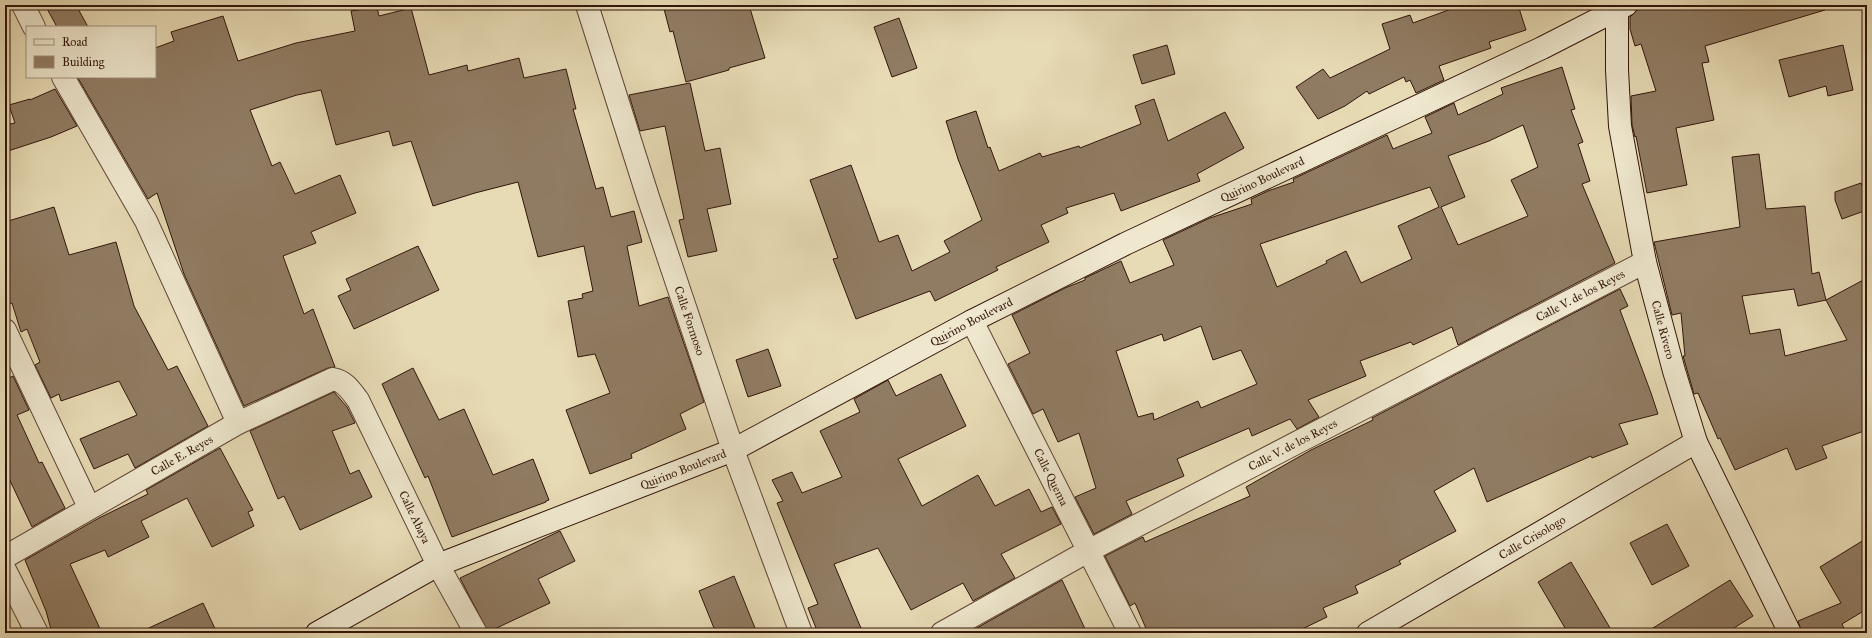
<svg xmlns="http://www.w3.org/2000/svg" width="1872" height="638" font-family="'IM FELL Great Primer',serif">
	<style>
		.building { fill: #907c63; stroke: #32150a; fill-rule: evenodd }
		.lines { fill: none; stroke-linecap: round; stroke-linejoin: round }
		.street-casing { stroke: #5f4635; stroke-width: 24 }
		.secondary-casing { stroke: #32150a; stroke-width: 24 }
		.street { stroke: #efe8cf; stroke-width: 22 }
		.secondary { stroke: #efe8cf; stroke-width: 22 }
		.labels { text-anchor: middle; stroke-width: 4; stroke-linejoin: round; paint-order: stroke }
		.street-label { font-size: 12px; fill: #32150a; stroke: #efe8cf }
	</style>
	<rect width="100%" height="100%" fill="#e7dbb5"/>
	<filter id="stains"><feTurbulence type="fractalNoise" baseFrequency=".005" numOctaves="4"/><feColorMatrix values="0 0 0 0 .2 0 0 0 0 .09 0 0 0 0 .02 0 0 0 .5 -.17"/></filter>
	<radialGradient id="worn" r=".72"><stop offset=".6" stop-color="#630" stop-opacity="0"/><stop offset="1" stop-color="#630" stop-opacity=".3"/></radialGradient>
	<g class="building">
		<polygon points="45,5 76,5 88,27 57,27"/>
		<polygon points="663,5 749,5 765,58 729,68 729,70 686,82 673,31 670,32"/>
		<polygon points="1462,5 1518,5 1526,30 1489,42 1491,48 1439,66 1444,80 1416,93 1410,80 1406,82 1404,77 1369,94 1367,91 1345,106 1318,119 1296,87 1323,69 1330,78 1390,49 1382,24 1410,15 1413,23"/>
		<polygon points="1656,5 1824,5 1825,10 1705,46 1709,62 1702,63 1714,120 1676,128 1687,185 1647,193 1636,136 1635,137 1632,125 1631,96 1656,91 1641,44 1635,46 1630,29 1630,17 1637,10"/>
		<polygon points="377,7 379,16 411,8 429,75 467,65 468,71 519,58 524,78 566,69 576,109 573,109 596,189 603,187 611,217 634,211 642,242 627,246 639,306 668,297 704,402 680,414 686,429 631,454 632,458 590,474 566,410 610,393 595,354 578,357 568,301 583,298 582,294 593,291 584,246 538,257 518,182 475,193 433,206 411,141 393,146 389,131 336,145 321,90 297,95 250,110 272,166 280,162 295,194 340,175 356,213 311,232 316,243 283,256 304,314 313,309 335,367 328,368 244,406 184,274 157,193 148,199 78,78 155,77 155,48 174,41 171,32 223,16 238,61 296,43 355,31 351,11"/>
		<polygon points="899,18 917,68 892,77 874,27"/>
		<polygon points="1167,45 1175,74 1142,84 1133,55"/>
		<polygon points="1843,45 1853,90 1828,96 1826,86 1789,97 1779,60"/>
		<path d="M1562,67L1575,109L1571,110L1583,142L1578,144L1590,181L1582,184L1615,263L1458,345L1452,327L1413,345L1411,342L1360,361L1366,376L1308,400L1319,417L1297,429L1290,419L1252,436L1249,428L1177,459L1184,476L1126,501L1132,514L1094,534L1075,497L1096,488L1079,433L1058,442L1043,409L1033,414L1008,364L1030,353L1012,315L1065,288L1085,280V278L1121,261L1130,283L1174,265L1163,240L1210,218L1252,204L1251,199L1268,191L1294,182L1293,179L1387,135L1393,149L1432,133L1425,117L1454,103L1458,115L1503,94L1501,88ZM1523,125L1538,167L1511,180L1528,216L1458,245L1441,207L1465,197L1448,156L1489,141ZM1430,187L1439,207L1398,226L1412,259L1361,283L1346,251L1326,261L1327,263L1277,287L1260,244ZM1201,326L1213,360L1241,350L1257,384L1201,408L1198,401L1154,420L1153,413L1138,417L1116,351L1162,334L1164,341Z"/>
		<polygon points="690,83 705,151 720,148 731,204 707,209 717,251 688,257 679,220 684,219 665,126 640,131 629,95"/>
		<polygon points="55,89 77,126 51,137 5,152 5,125 15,123 9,105 30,99 30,100"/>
		<polygon points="1154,99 1168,141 1225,112 1244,148 1197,174 1200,181 1121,211 1114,193 1066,208 1068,213 1041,225 1049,242 996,267 998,270 935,301 930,291 856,319 833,259 838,258 810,180 851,165 879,242 898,235 912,271 950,252 944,241 982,220 958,159 946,121 976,111 988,148 990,147 999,171 1040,153 1042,157 1079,146 1080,148 1141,124 1135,106"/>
		<path d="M1759,154L1766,209L1805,206L1812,274L1819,272L1826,300L1867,278V430L1822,446L1827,458L1796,470L1787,448L1735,470L1720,438L1718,439L1698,393L1694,394L1683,356H1685L1681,313L1672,315L1654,242L1740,227L1732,157ZM1794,289L1798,306L1826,300L1847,340L1785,356L1780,329L1750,334L1742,296Z"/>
		<polygon points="1861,183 1867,200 1867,210 1842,219 1835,200 1835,192"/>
		<polygon points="54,207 69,255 116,242 134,306 168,370 177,366 208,426 135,468 128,454 94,469 80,439 137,415 119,381 61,401 59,394 51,398 35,365 40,362 27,329 21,332 12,303 5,305 5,222"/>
		<polygon points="418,246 439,290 354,329 338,296 351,290 346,279"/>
		<polygon points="1620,289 1628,306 1620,310 1651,393 1658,414 1619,424 1628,444 1592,458 1591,456 1487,502 1474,468 1434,491 1456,531 1399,561 1401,564 1355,586 1358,593 1323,608 1327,617 1294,633 1148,633 1135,603 1130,606 1105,556 1143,537 1145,542 1250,496 1246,487 1311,450 1373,420 1372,418"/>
		<polygon points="768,349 781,386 748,397 736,360"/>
		<polygon points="413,368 439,420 464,409 493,475 533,459 549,500 546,501 546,502 452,537 428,476 425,478 382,384"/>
		<polygon points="941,374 966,426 898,459 922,506 978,475 995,506 1029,489 1041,512 1052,507 1061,524 1001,554 1015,578 973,601 963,583 911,610 878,548 834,564 863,633 818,633 808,608 818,604 777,503 783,501 772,480 792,472 802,493 842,477 820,431 860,412 854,399 888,380 896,396"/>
		<polygon points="13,376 29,410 17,415 39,463 42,462 65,508 32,527 5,470 5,380"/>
		<polygon points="334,392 347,407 355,423 332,431 350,474 359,470 372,497 300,530 284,496 278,499 250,431"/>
		<polygon points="220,448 253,510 248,512 254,526 212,547 187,498 141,521 149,537 108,557 105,550 70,564 102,633 52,633 46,611 25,560 99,518 148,494 146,490"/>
		<polygon points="1667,524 1689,566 1652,585 1630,543"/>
		<polygon points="560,531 575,561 538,579 550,603 488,632 460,578"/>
		<polygon points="1867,538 1867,609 1842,624 1846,633 1802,633 1798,621 1841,603 1820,567"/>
		<polygon points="1571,562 1613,633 1568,633 1538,582"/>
		<polygon points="734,576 757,633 716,633 699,591"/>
		<polygon points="1062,580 1087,633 968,633"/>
		<polygon points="1730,580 1753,616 1726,633 1645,633"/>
		<polygon points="203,603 217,633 138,633"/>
	</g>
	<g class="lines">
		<g class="street-casing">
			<g id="street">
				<polyline points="23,5 34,27"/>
				<path id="s1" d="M587,5L648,197L733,450L801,633"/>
				<polyline points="63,77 146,221 238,423"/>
				<path id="s2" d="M972,321L1130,633"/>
				<polyline points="5,330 89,507"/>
				<path id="s3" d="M5,557L238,423L333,379C345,381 351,391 358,400L438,565L476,633"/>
				<polyline points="5,570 37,633"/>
				<path id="s4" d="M942,633L1090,550L1645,262"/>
			</g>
		</g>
		<g class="secondary-casing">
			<g id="secondary">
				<path id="s5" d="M1619,5L1617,10V70L1620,126L1645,262L1674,371L1696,442L1790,633"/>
				<path id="s6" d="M317,633L438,565L733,450L972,321L1125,244L1542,48L1626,5"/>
				<path id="s7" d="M1368,633L1696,442"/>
			</g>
		</g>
		<use href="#street" class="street"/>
		<use href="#secondary" class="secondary"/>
	</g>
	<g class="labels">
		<g class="street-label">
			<text dy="4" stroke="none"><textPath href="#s6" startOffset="1050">Quirino Boulevard</textPath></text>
			<text dy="4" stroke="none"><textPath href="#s4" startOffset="722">Calle V. de los Reyes</textPath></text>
			<text dy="4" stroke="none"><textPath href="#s1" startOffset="332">Calle Formoso</textPath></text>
			<text dy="4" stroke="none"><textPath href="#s6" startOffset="726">Quirino Boulevard</textPath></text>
			<text dy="4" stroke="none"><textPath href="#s5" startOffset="330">Calle Rivero</textPath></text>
			<text dy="4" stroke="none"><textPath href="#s4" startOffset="398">Calle V. de los Reyes</textPath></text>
			<text dy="4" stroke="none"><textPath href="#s3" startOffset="204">Calle E. Reyes</textPath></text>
			<text dy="4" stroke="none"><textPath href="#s6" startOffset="402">Quirino Boulevard</textPath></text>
			<text dy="4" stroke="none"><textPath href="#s2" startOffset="175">Calle Quema</textPath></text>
			<text dy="4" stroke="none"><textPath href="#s3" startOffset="537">Calle Abaya</textPath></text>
			<text dy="4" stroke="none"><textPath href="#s7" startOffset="190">Calle Crisologo</textPath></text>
		</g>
	</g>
	<rect width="1872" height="638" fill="none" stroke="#e7dbb5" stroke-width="20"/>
	<rect x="6" y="6" width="1860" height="626" fill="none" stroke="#32150a" stroke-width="2"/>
	<rect x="10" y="10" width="1852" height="618" fill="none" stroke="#32150a"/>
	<rect x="26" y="26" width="130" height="52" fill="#efe8cf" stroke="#a39480"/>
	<rect x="34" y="39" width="20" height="6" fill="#efe8cf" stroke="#a39480"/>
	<text x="62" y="46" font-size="12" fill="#32150a">Road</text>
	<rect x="34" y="56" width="20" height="12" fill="#907c63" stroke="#a39480"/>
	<text x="62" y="66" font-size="12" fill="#32150a">Building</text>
	<rect width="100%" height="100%" filter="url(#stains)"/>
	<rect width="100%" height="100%" fill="url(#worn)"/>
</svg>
